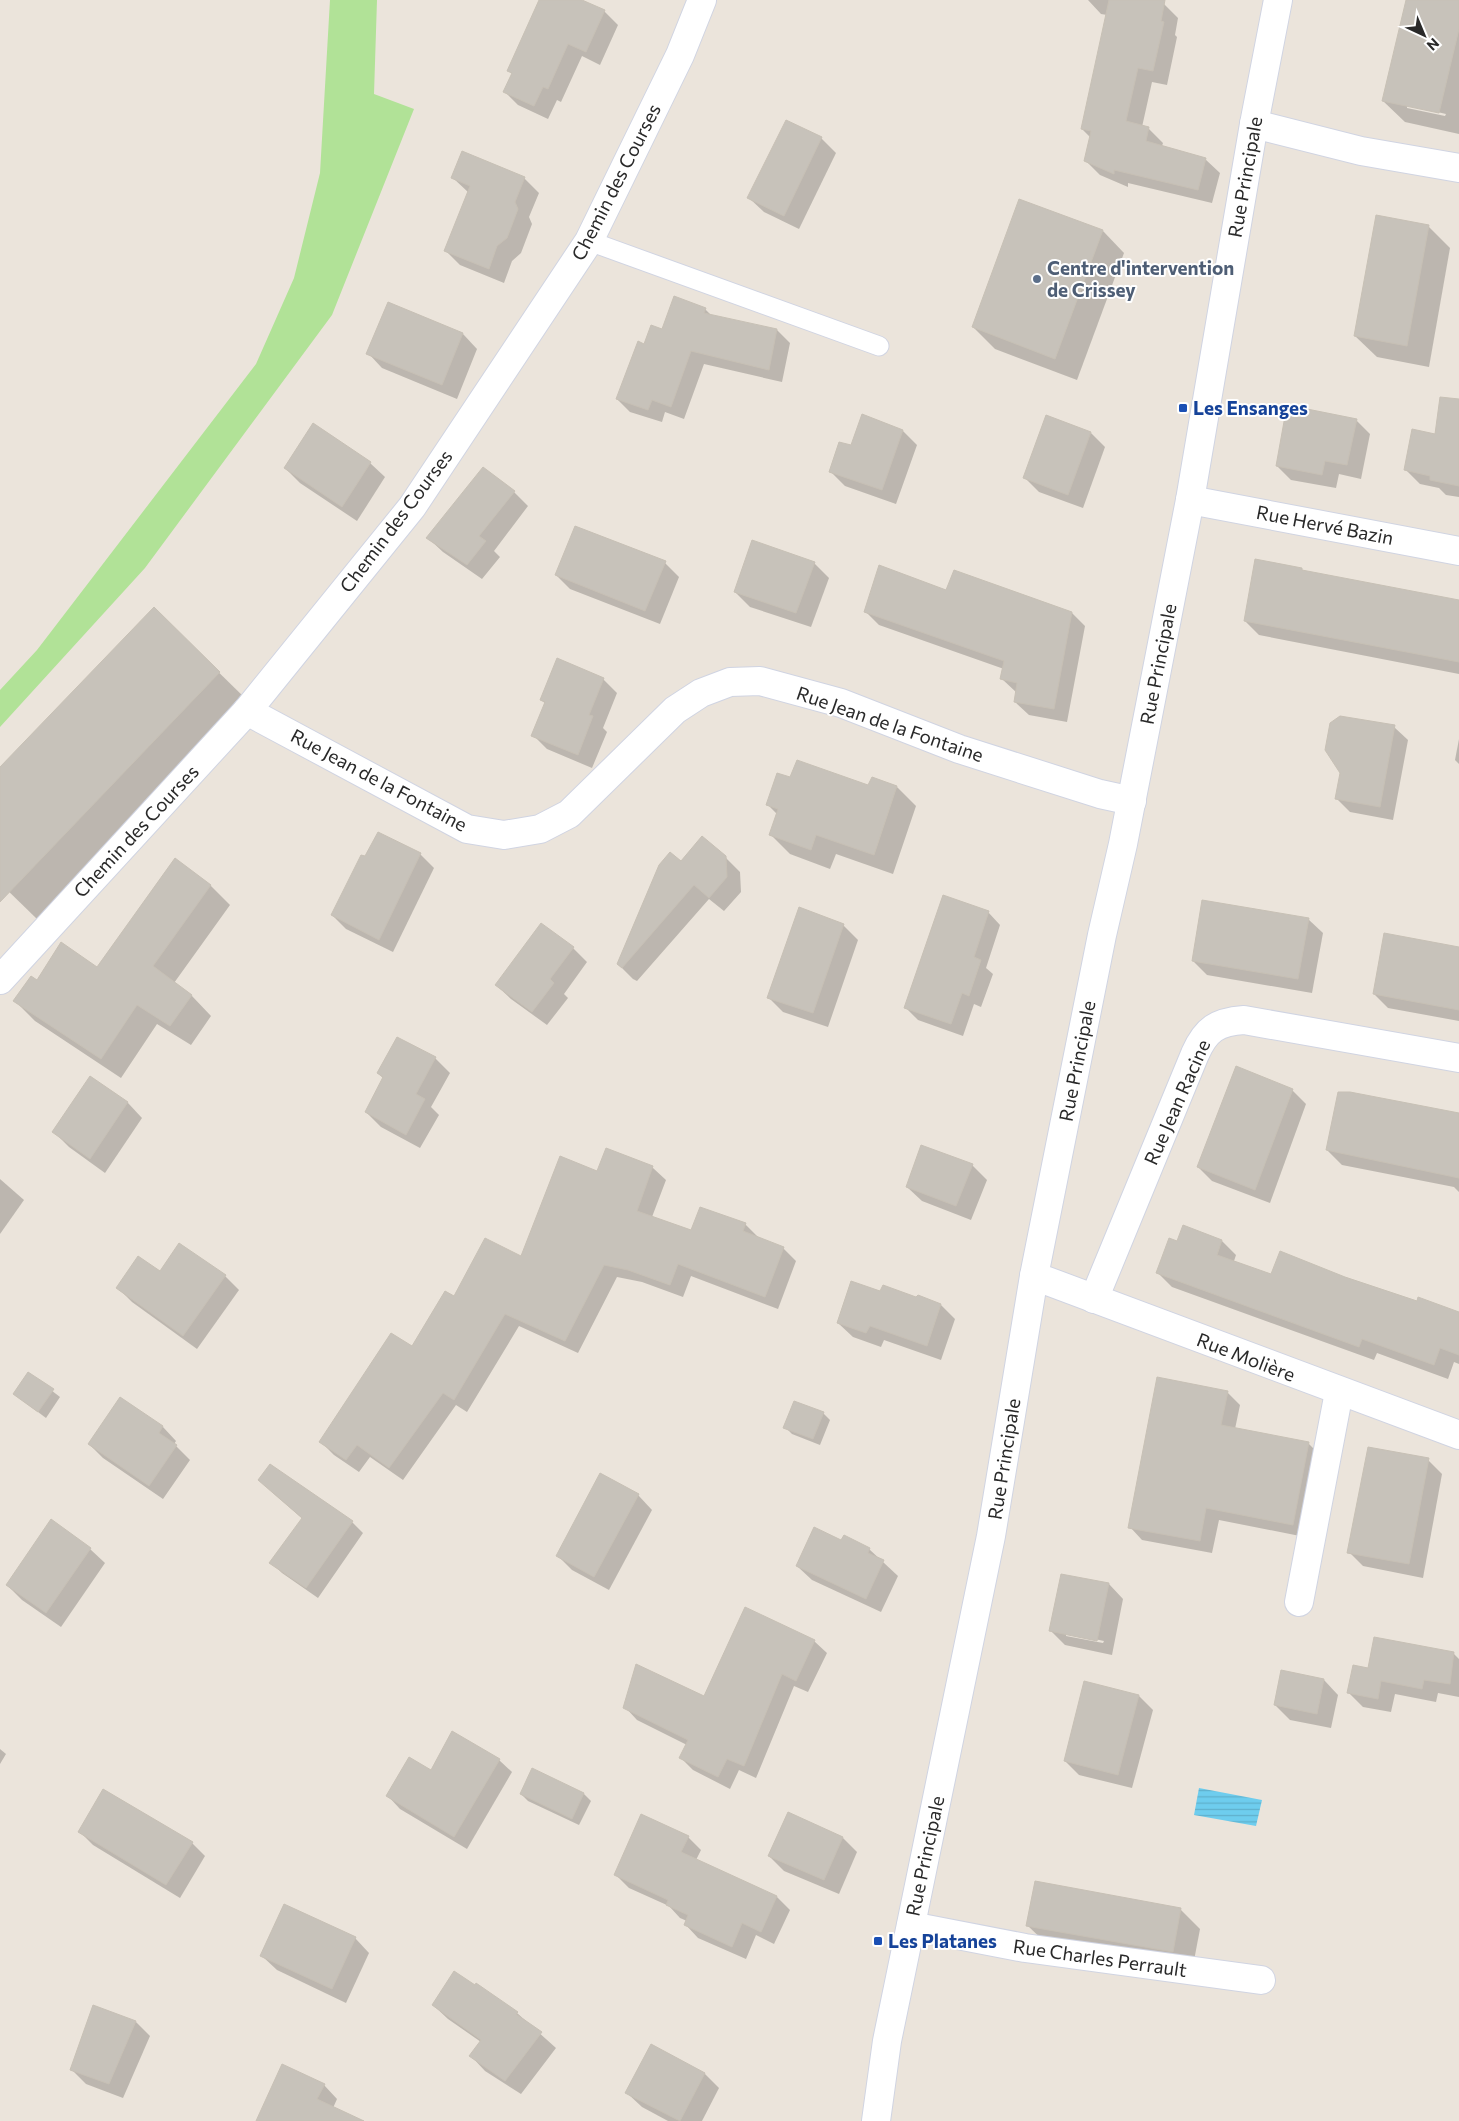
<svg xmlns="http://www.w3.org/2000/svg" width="1459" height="2121" font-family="Commissioner,sans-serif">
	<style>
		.green { fill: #b1e297 }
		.water { fill: url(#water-rules) }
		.shadow { fill: #0003; fill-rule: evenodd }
		.building { fill: #c7c2ba; stroke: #c7c0b5 }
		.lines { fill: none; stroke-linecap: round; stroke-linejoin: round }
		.service-casing { stroke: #d0d4e2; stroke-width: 21 }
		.minor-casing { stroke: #d0d4e2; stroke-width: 30 }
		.tertiary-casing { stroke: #d0d4e2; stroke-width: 30 }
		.service { stroke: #fff; stroke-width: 19 }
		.minor { stroke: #fff; stroke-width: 28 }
		.tertiary { stroke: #fff; stroke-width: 28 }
		.service-dot { fill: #5c6f8a; stroke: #fff; stroke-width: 2 }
		.transit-dot { fill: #1a4fb4; stroke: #fff; stroke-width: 2 }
		.labels { text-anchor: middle; stroke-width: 4; stroke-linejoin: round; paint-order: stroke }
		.street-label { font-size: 19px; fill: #292929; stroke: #fff }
		.service-label { font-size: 19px; font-weight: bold; fill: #4e5e75; stroke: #fff; text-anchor: start }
		.transit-label { font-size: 19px; font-weight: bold; fill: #164399; stroke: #fff; text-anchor: start }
	</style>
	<defs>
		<pattern id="water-rules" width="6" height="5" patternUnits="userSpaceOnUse" patternTransform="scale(1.25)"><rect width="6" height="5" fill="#6ecdee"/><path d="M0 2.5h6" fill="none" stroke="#5fb0cc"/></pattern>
	</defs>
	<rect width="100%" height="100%" fill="#ebe4db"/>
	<polygon class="green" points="330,0 377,0 374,94 414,109 332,315 145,568 0,727 0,690 37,650 256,364 294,278 320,173"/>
	<polygon class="water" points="1199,1788 1262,1800 1256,1826 1194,1815"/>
	<g class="shadow">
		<polygon points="541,0 579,0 604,11 618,25 600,65 582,56 561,102 557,100 548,119 518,105 505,92 513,75 509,70"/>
		<polygon points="1088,0 1153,0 1164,4 1178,18 1175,35 1177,37 1167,85 1152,82 1142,127 1149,129 1163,143 1162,146 1205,159 1220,173 1212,203 1128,183 1128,187 1100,175 1086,161 1091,138 1082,129 1107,15 1101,14"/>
		<path d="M1407,0H1459V134L1405,122L1383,101ZM1407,105L1446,114L1445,116L1407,108Z"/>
		<polygon points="821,138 836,153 799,229 764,212 749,198"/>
		<polygon points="453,178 524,178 539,193 529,217 532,224 521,253 512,261 504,283 460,265 446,251 469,193"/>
		<polygon points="1428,226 1450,248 1429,367 1377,357 1355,336"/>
		<polygon points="1103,231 1124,253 1077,380 995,349 973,327"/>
		<polygon points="389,304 463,334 477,349 457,399 382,368 368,353"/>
		<polygon points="705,309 712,316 777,330 790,343 782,382 704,364 684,419 665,412 662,422 630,412 617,399 645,345 662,331"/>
		<polygon points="863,416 903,431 917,445 896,504 845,486 831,472 852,447"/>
		<polygon points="1047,417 1091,433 1105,447 1083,508 1039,492 1025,478"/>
		<polygon points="1356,420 1370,434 1361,479 1339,474 1336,488 1291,480 1277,466"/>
		<polygon points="1459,440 1459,497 1446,495 1439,488 1420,484 1406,470"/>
		<polygon points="370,463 385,477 357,521 300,483 285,468"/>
		<polygon points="514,492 528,506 494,551 500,557 482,579 443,552 428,538"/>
		<polygon points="665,563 679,577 660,624 570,589 556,575"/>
		<polygon points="814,563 829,578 811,627 750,607 735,592"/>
		<polygon points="1302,570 1304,572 1459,601 1459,674 1259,635 1245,621"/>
		<polygon points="947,591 1072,613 1085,626 1067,722 1029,715 1015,702 1017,693 1002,679 1004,669 879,625 865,611"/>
		<polygon points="154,609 248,701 38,920 0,883 0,769"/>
		<polygon points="603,679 617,693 603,728 607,732 592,768 547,749 533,735 546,704 541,700"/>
		<polygon points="1394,727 1408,740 1393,820 1350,812 1336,798"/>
		<polygon points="1459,739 1459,764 1455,760"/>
		<polygon points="791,778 869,786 897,787 916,806 893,874 836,854 830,869 790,854 770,834 778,815 767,804"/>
		<polygon points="420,854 434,868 393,952 346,929 332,915"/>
		<polygon points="725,857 740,872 741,892 724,911 709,899 637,981 633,979 618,964 681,862"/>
		<polygon points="175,860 211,886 230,905 174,983 192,996 211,1016 191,1045 157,1024 121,1078 35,1021 15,1001 37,982 97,969"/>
		<polygon points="988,912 1000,925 986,968 993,974 981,1007 974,1004 963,1036 918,1020 906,1008"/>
		<polygon points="1308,919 1323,933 1312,993 1207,975 1193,961"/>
		<polygon points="843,925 858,940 828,1027 783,1012 768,997"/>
		<polygon points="573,948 587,962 564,994 568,998 547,1025 511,999 496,985"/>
		<polygon points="1459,948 1459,1021 1388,1008 1374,994"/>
		<polygon points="435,1058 450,1073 431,1107 439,1115 420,1148 381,1127 366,1112 384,1079 378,1073"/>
		<polygon points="91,1078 128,1103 142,1118 105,1173 69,1147 54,1132"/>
		<polygon points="1292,1090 1306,1104 1270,1203 1212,1181 1198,1167"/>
		<polygon points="607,1150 653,1168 666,1180 652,1217 692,1231 745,1224 758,1237 783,1248 796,1261 778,1309 691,1276 683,1297 642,1282 617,1277 578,1353 519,1326 467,1412 456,1405 403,1480 370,1457 359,1472 334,1455 321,1442 412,1348 455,1298 521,1258 598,1172"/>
		<polygon points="1327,1150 1459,1151 1459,1192 1454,1187 1342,1165"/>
		<polygon points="972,1165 987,1180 971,1220 922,1201 907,1187"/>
		<polygon points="0,1179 24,1200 0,1234"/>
		<polygon points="1222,1241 1236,1255 1234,1261 1272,1276 1345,1278 1418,1303 1459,1313 1459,1364 1454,1362 1448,1379 1377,1353 1374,1360 1172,1287 1158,1273 1178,1242"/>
		<polygon points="225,1276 239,1290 197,1349 132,1302 118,1288"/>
		<polygon points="881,1293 917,1299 918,1296 941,1305 955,1319 941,1360 884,1340 881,1347 853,1337 838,1323"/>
		<polygon points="29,1373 60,1397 46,1418 14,1394"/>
		<polygon points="1227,1392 1240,1405 1235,1429 1308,1443 1321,1456 1305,1537 1219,1520 1212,1553 1142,1540 1130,1527"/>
		<polygon points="121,1399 163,1427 176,1441 174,1444 190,1460 163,1499 103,1458 89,1444"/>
		<polygon points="823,1413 830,1420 820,1445 792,1434 785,1427"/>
		<polygon points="1428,1460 1442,1474 1423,1578 1363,1566 1349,1552"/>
		<polygon points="271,1491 352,1522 363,1533 318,1598 282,1573 271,1562 303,1519"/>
		<polygon points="638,1495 652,1510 609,1590 572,1570 557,1555"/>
		<polygon points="90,1549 105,1563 61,1627 22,1600 7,1585"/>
		<polygon points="869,1549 898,1576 881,1612 812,1580 797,1566"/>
		<path d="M1062,1575L1109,1584L1123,1599L1112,1655L1065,1645L1051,1631ZM1066,1633L1104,1641L1103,1643L1066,1636Z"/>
		<polygon points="814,1641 827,1653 808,1692 794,1686 756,1778 739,1770 730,1789 693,1770 681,1758 687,1745 637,1720 625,1707 705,1698"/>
		<polygon points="1453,1653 1459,1659 1459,1697 1438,1693 1436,1702 1395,1694 1391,1712 1363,1707 1349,1693 1369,1670"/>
		<polygon points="1324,1680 1338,1695 1331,1728 1290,1720 1275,1705"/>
		<polygon points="1085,1683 1139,1696 1153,1710 1132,1788 1079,1775 1065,1761"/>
		<polygon points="0,1749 6,1754 0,1764"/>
		<polygon points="499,1760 512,1772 467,1849 400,1809 388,1796 431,1772"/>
		<polygon points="533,1770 584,1794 591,1801 579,1825 528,1801 521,1794"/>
		<polygon points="80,1832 192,1843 205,1856 180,1898 93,1845"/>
		<polygon points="688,1837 701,1850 696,1860 777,1897 790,1910 774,1944 756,1935 746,1959 698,1938 685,1924 687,1921 680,1918 669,1906 629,1888 616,1875"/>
		<polygon points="843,1838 857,1852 839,1894 784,1871 769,1856"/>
		<polygon points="1180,1909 1200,1929 1192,1971 1048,1945 1028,1926"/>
		<polygon points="355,1938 369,1953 346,2003 277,1970 262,1956"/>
		<polygon points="433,2005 517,2013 556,2048 521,2094 485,2071 471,2056 481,2042 448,2019"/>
		<polygon points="94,2006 136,2022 150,2036 123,2098 86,2084 71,2069"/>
		<polygon points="651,2046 705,2074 719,2088 702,2121 668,2121 642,2107 627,2093"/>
		<polygon points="324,2085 337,2099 333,2108 361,2121 257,2121"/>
	</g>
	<g class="building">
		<polygon points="539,0 582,0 605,10 586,52 568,44 548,89 543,87 534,106 503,92 512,73 507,71"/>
		<polygon points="1109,0 1165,0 1161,21 1164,22 1153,71 1138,68 1126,121 1149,127 1146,141 1206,158 1198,190 1114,170 1114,174 1084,161 1091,131 1081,129"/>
		<polygon points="1406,0 1459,0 1459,29 1439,113 1382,101"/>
		<polygon points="786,120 822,137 784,216 747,198"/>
		<polygon points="462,151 525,177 515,202 518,209 507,238 497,246 489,269 444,251 470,186 451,178"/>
		<polygon points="1019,199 1103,230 1055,359 972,327"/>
		<polygon points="1376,215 1429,225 1407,346 1354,336"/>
		<polygon points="674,296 706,308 704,313 777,329 769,370 691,351 671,407 652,400 648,410 616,399 638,341 644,344 651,325 662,329"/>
		<polygon points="388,302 463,333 442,385 366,354"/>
		<polygon points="1440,397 1459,399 1459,486 1430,480 1430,476 1404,470 1412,429 1435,434"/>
		<polygon points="1287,405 1357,419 1347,465 1325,461 1322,475 1276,466"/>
		<polygon points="862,414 903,430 882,490 829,472 839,442 851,445"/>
		<polygon points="1046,415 1091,432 1068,495 1023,478"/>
		<polygon points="313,423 371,462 342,507 284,468"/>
		<polygon points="483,467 515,491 479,536 486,541 467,565 426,538"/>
		<polygon points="575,526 666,561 645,611 555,575"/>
		<polygon points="752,540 815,562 796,613 734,592"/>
		<polygon points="1255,559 1302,568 1302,570 1459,600 1459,662 1244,621"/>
		<polygon points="879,565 946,590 954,570 1072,612 1054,709 1014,702 1017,683 1000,679 1004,661 864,612"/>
		<polygon points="154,607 220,672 0,902 0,767"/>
		<polygon points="557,658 604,678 589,715 593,716 578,755 531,736 545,702 540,700"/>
		<polygon points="1340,716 1395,725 1380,807 1335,799 1340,773 1325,750 1330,723"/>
		<polygon points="797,760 868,785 872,777 897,786 874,855 816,835 811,850 769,835 778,809 766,805 777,773 790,777"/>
		<polygon points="378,832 421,853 379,940 331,915 361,855 365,856"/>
		<polygon points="702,836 726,856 727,877 709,898 694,885 622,968 617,964 659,865 670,852 681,861"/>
		<polygon points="175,858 211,885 153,966 192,995 170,1026 137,1005 101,1059 13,1001 31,976 37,980 61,942 97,967"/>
		<polygon points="943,895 989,911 974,957 981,960 969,996 962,993 951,1024 904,1008"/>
		<polygon points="1202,900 1309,918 1298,979 1192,961"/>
		<polygon points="799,907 844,924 813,1013 767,998"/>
		<polygon points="541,923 574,947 550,979 554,983 532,1012 495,985"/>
		<polygon points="1384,933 1459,947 1459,1010 1373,994"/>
		<polygon points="397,1037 436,1057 416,1094 425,1099 406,1135 365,1112 383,1077 377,1073"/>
		<polygon points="1236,1066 1293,1089 1255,1190 1197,1167"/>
		<polygon points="90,1076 128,1102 90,1159 52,1132"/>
		<polygon points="1338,1092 1350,1092 1459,1113 1459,1178 1326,1150"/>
		<polygon points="921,1145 973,1164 956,1206 906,1187"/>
		<polygon points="606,1148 653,1166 637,1211 691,1230 700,1207 746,1223 743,1231 784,1247 765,1297 678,1264 670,1285 628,1270 604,1265 565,1341 505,1314 454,1400 443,1393 389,1468 357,1445 346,1460 319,1442 391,1333 412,1346 445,1291 454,1296 485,1238 521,1256 560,1156 597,1171"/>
		<polygon points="1183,1225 1222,1240 1217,1255 1271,1274 1280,1251 1345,1277 1417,1301 1418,1297 1459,1312 1459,1355 1440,1348 1434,1365 1362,1339 1359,1347 1156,1273 1169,1238 1177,1241"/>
		<polygon points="179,1243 226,1275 183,1336 116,1288 138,1256 160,1271"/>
		<polygon points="851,1281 880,1291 883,1285 916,1297 918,1295 941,1304 927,1346 870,1326 866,1333 837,1323"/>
		<polygon points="28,1372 54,1389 38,1412 13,1394"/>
		<polygon points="1157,1377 1228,1391 1221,1425 1309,1442 1293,1525 1206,1508 1200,1541 1128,1528"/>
		<polygon points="120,1397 163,1426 159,1433 177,1445 149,1486 88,1444"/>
		<polygon points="794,1401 824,1412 813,1439 783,1428"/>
		<polygon points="1368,1447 1429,1458 1409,1564 1347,1553"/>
		<polygon points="270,1464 353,1521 306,1588 269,1563 302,1518 258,1480"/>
		<polygon points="600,1473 639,1494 594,1577 556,1556"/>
		<polygon points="51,1519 91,1548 46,1613 6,1585"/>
		<polygon points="814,1527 841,1540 844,1535 870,1548 868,1553 884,1560 866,1599 796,1566"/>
		<polygon points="1061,1574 1109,1583 1097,1641 1049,1631"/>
		<polygon points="745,1607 815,1640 796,1681 782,1674 744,1766 727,1759 718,1777 679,1758 688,1740 623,1708 636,1664 704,1696"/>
		<polygon points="1374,1637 1454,1652 1450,1684 1424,1680 1422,1689 1381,1681 1378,1699 1347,1693 1353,1665 1368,1668"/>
		<polygon points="1281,1670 1324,1679 1317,1714 1274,1705"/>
		<polygon points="1084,1681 1139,1695 1118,1775 1064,1761"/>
		<polygon points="452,1731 500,1759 454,1837 386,1796 409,1757 431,1770"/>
		<polygon points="532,1768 584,1793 572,1819 520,1794"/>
		<polygon points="103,1789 193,1842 166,1885 78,1832"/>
		<polygon points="788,1812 843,1837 824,1880 768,1856"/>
		<polygon points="641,1814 689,1836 681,1852 777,1896 761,1932 742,1923 732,1947 684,1925 688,1915 666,1905 668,1900 614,1875"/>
		<polygon points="1035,1881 1181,1908 1173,1952 1026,1926"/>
		<polygon points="284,1904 356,1937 332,1989 260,1956"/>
		<polygon points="454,1971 475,1985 476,1983 518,2012 516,2014 542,2032 505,2081 469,2056 481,2040 432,2005"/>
		<polygon points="93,2005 136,2021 109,2084 70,2070"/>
		<polygon points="651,2044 705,2073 680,2121 625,2093"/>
		<polygon points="282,2064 325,2084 317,2099 364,2121 256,2121"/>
	</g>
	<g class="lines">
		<g class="service-casing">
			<polyline id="service" points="589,241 879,346"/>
		</g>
		<g class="minor-casing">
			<g id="minor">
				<polyline points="1254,124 1361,151 1459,168"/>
				<polyline points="1190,500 1459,551"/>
				<polyline points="247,711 467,829 504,835 540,829 569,814 675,710 701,693 730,682 760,681 841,703 959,749 1100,794 1132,801"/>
				<polyline points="0,980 247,711 412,507 589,241 680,55 702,0"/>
				<polyline points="1034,1276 1459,1435"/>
				<path d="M1094,1299L1195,1054C1206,1029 1217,1022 1244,1020L1459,1058"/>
				<polyline points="1299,1602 1339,1392"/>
				<polyline points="911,1926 1025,1948 1261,1980"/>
			</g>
		</g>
		<g class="tertiary-casing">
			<polyline id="tertiary" points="876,2121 887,2041 991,1536 1034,1276 1102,935 1123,844 1190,500 1254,124 1278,0"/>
		</g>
		<use href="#service" class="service"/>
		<use href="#minor" class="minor"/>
		<use href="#tertiary" class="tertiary"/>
	</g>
	<circle class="service-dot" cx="1037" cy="279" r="5"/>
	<g class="transit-dot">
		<rect x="1178" y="403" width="10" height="10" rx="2.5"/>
		<rect x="873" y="1936" width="10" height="10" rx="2.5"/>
	</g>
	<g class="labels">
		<g class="street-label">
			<text transform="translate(1245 177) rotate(-80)" y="7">Rue Principale</text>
			<text transform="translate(616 182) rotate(-63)" y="7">Chemin des Courses</text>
			<text transform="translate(396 521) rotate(-53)" y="7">Chemin des Courses</text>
			<text transform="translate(1325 525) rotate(11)" y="7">Rue Hervé Bazin</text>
			<text transform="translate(1158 664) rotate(-79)" y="7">Rue Principale</text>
			<text transform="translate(890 724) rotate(19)" y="7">Rue Jean de la Fontaine</text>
			<text transform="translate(379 780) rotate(28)" y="7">Rue Jean de la Fontaine</text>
			<text transform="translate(136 831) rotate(-47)" y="7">Chemin des Courses</text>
			<text transform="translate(1077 1061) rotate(-79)" y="7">Rue Principale</text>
			<text transform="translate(1177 1102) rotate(-66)" y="7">Rue Jean Racine</text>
			<text transform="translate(1246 1357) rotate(21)" y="7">Rue Molière</text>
			<text transform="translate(1004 1459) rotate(-81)" y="7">Rue Principale</text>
			<text transform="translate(925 1856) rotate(-78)" y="7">Rue Principale</text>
			<text transform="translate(1100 1958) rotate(8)" y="7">Rue Charles Perrault</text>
		</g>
		<g class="service-label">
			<text x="1047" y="275">Centre d'intervention<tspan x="1047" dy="22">de Crissey</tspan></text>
		</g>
		<g class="transit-label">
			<text x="1193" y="415">Les Ensanges</text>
			<text x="888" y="1948">Les Platanes</text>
		</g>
	</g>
	<g transform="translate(1424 35) rotate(136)" stroke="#ffffff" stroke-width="4" paint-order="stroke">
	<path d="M0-4L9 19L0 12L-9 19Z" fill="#292929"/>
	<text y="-8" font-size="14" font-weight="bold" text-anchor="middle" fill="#292929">N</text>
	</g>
</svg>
